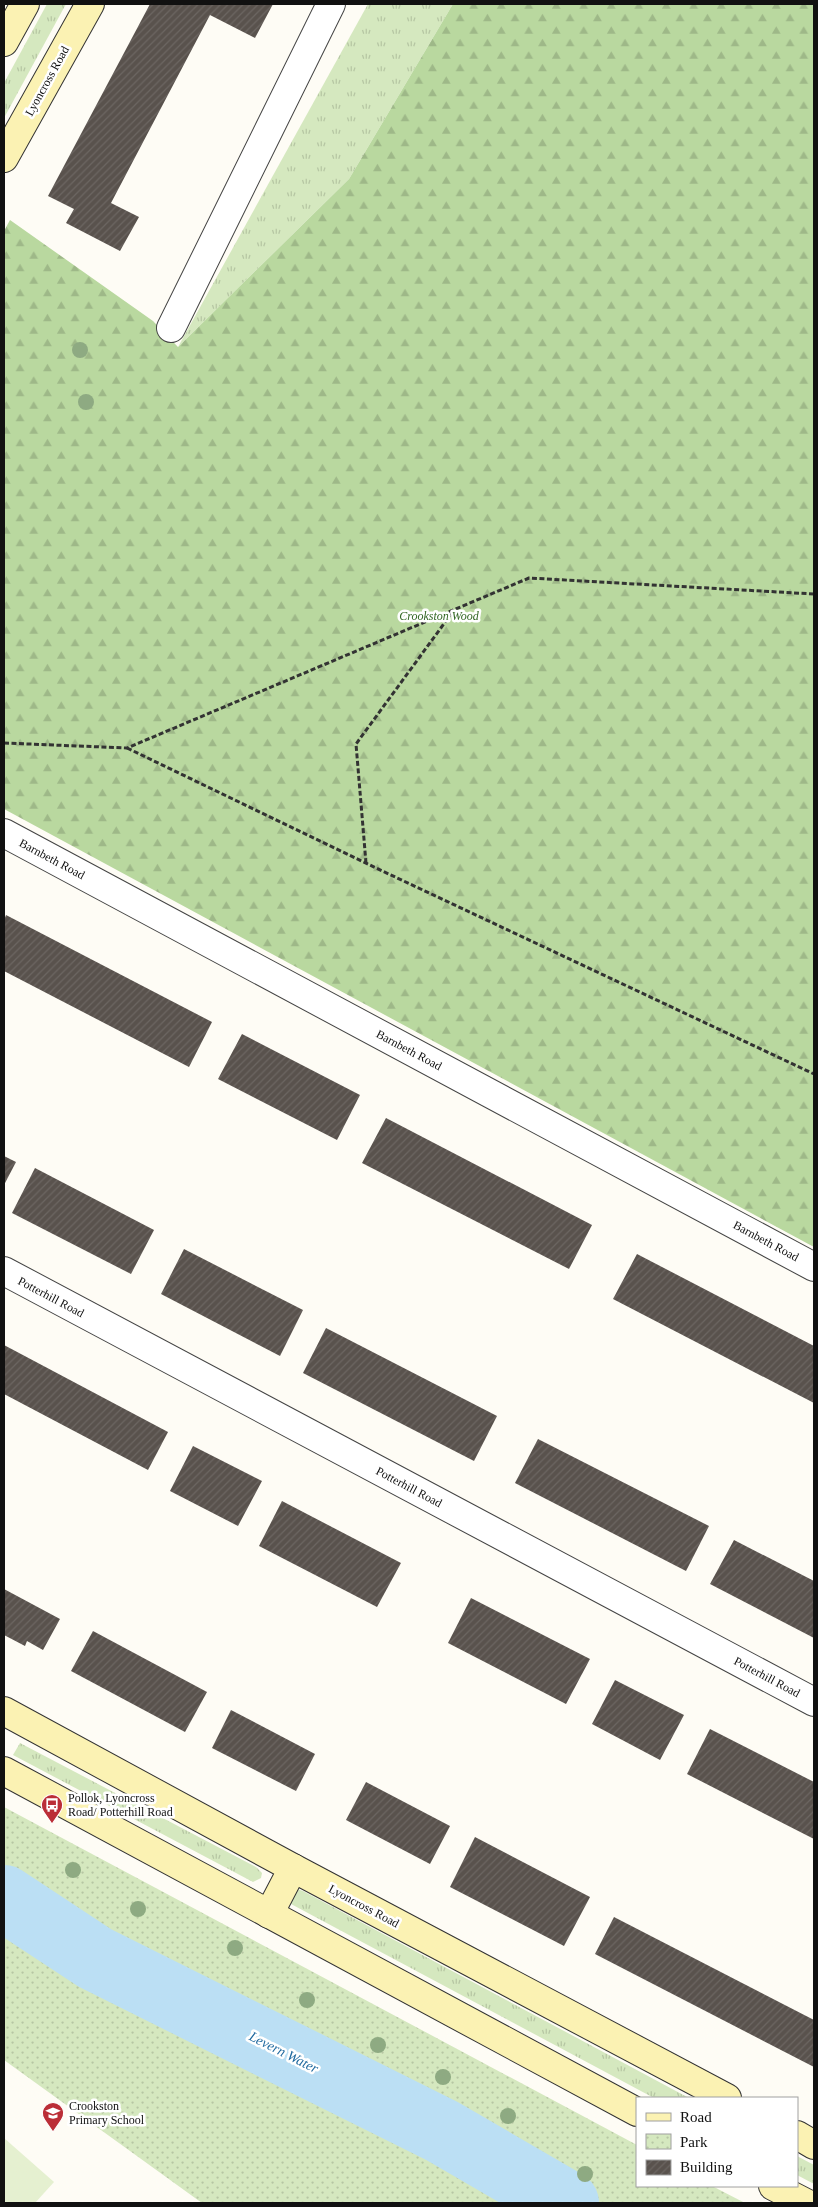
<svg xmlns="http://www.w3.org/2000/svg" width="818" height="2207" font-family="'Times New Roman',serif">
	<style>
		.grass { fill: url(#grass-tufts) }
		.forest { fill: url(#forest-firs) }
		.park { fill: url(#park-dots) }
		.pitch { fill: #e5f0d0 }
		.lines { fill: none; stroke-linecap: round; stroke-linejoin: round }
		.river { stroke: #bbdff4; stroke-width: 66 }
		.building { fill: url(#building-hatch) }
		.street-casing { stroke: #444; stroke-width: 30 }
		.secondary-casing { stroke: #333; stroke-width: 30 }
		.path { stroke: #333; stroke-width: 3; stroke-dasharray: 5 2.5; stroke-linecap: butt }
		.street { stroke: #fff; stroke-width: 28 }
		.secondary { stroke: #fbf2b3; stroke-width: 28 }
		.tree { fill: #8eaa82 }
		.labels { text-anchor: middle; stroke-width: 5; stroke-linejoin: round; paint-order: stroke }
		.street-label { font-size: 12px; fill: #111; stroke: #fff }
		.park-label { font-size: 12px; font-style: italic; fill: #326623; stroke: #fff }
		.poi-label { font-size: 12px; fill: #111; stroke: #fff; text-anchor: start }
		.water-label { font-size: 14px; font-style: italic; fill: #1e689e; stroke: #fff }
	</style>
	<defs>
		<pattern id="grass-tufts" width="24" height="20" patternUnits="userSpaceOnUse" patternTransform="scale(1.25)"><rect width="24" height="20" fill="#d5e8bf"/><path d="M3 7l-1-3M5 7V3M7 7l1-3M15 17l-1-3M17 17v-4M19 17l1-3" fill="none" stroke="#b6c6a3"/></pattern>
		<pattern id="forest-firs" width="22" height="20" patternUnits="userSpaceOnUse" patternTransform="scale(1.25)"><rect width="22" height="20" fill="#b9d89f"/><path d="M5 1l3.5 6h-7zM16 11l3.5 6h-7z" fill="#9eb888"/></pattern>
		<pattern id="park-dots" width="8" height="8" patternUnits="userSpaceOnUse" patternTransform="scale(1.25)"><rect width="8" height="8" fill="#d5e8bf"/><path d="M2 2h.1M6 6h.1" fill="none" stroke="#b6c6a3" stroke-width="1.8" stroke-linecap="round"/></pattern>
		<pattern id="building-hatch" width="6" height="6" patternUnits="userSpaceOnUse" patternTransform="scale(1.25)"><rect width="6" height="6" fill="#59524d"/><path d="M-1 1l2-2M0 6l6-6M5 7l2-2" fill="none" stroke="#6c6662"/></pattern>
	</defs>
	<rect width="100%" height="100%" fill="#fefcf5"/>
	<g class="grass">
		<polygon points="47,4 66,4 4,118 4,83"/>
		<polygon points="368,4 453,4 349,179 178,347"/>
		<polygon points="20,1743 256,1867 262,1873 261,1878 253,1882 13,1755"/>
		<polygon points="297,1889 303,1891 689,2098 654,2098 291,1904 289,1902"/>
		<polygon points="797,2156 814,2165 814,2184 797,2175"/>
	</g>
	<polygon class="forest" points="453,4 814,4 814,1247 4,809 4,231 10,220 153,321 178,347 349,179"/>
	<polygon class="park" points="4,1807 637,2145 637,2186 712,2186 745,2203 202,2203 4,2060"/>
	<polygon class="pitch" points="4,2138 54,2182 35,2203 4,2203"/>
	<g class="lines">
		<polyline class="river" points="4,1898 95,1958 442,2131 566,2203"/>
	</g>
	<g class="building">
		<polygon points="150,4 273,4 255,38 210,15 111,203 139,217 120,251 66,223 74,209 48,196"/>
		<polygon points="6,915 212,1022 189,1067 4,971 4,920"/>
		<polygon points="242,1034 360,1095 337,1140 218,1079"/>
		<polygon points="386,1118 592,1225 569,1269 362,1163"/>
		<polygon points="4,1156 16,1162 4,1185"/>
		<polygon points="35,1168 154,1230 131,1274 12,1213"/>
		<polygon points="184,1249 303,1310 280,1356 161,1294"/>
		<polygon points="637,1254 814,1346 814,1403 613,1299"/>
		<polygon points="326,1328 497,1416 474,1461 303,1373"/>
		<polygon points="4,1345 168,1432 148,1470 4,1394"/>
		<polygon points="538,1439 709,1526 686,1571 515,1483"/>
		<polygon points="193,1446 262,1481 238,1526 170,1491"/>
		<polygon points="282,1501 401,1563 377,1607 259,1546"/>
		<polygon points="734,1540 814,1581 814,1638 710,1584"/>
		<polygon points="4,1589 60,1619 43,1650 27,1641 25,1646 4,1635"/>
		<polygon points="471,1598 590,1659 566,1704 448,1643"/>
		<polygon points="93,1631 207,1692 185,1732 71,1671"/>
		<polygon points="615,1680 684,1715 660,1760 592,1724"/>
		<polygon points="231,1710 315,1754 296,1791 212,1748"/>
		<polygon points="710,1729 814,1782 814,1839 687,1774"/>
		<polygon points="366,1782 450,1826 430,1864 346,1820"/>
		<polygon points="475,1837 590,1897 564,1946 450,1887"/>
		<polygon points="614,1917 814,2020 814,2067 595,1954"/>
	</g>
	<g class="lines">
		<g class="street-casing">
			<g id="street">
				<polyline points="171,328 331,4"/>
				<polyline points="4,833 814,1267"/>
				<polyline points="4,1271 814,1702"/>
			</g>
		</g>
		<g class="secondary-casing">
			<g id="secondary">
				<polyline points="4,42 25,4"/>
				<polyline points="4,158 90,4"/>
				<polyline points="4,1711 293,1868 727,2098"/>
				<polyline points="4,1771 637,2112"/>
				<polyline points="269,1914 293,1868"/>
				<polyline points="797,2135 814,2145"/>
				<polyline points="773,2186 806,2203"/>
			</g>
		</g>
		<g class="path">
			<polyline points="4,743 127,748 529,578 814,594"/>
			<polyline points="127,748 376,868 814,1074"/>
			<polyline points="366,863 356,744 454,610"/>
		</g>
		<use href="#street" class="street"/>
		<use href="#secondary" class="secondary"/>
	</g>
	<g class="tree">
		<circle cx="80" cy="350" r="8"/>
		<circle cx="86" cy="402" r="8"/>
		<circle cx="73" cy="1870" r="8"/>
		<circle cx="138" cy="1909" r="8"/>
		<circle cx="235" cy="1948" r="8"/>
		<circle cx="307" cy="2000" r="8"/>
		<circle cx="378" cy="2045" r="8"/>
		<circle cx="443" cy="2077" r="8"/>
		<circle cx="508" cy="2116" r="8"/>
		<circle cx="585" cy="2174" r="8"/>
	</g>
	<defs>
		<g id="bus-pin" transform="scale(1.125)"><path d="M0 17L-7.5 6A9.5 9.5 0 1 1 7.5 6Z" fill="#bb2e37" stroke="#fff"/><path d="M-5-6H5V4H4V6H2V4H-2V6H-4V4H-5ZM-3.5-4V0h7V-4ZM-3.5 1.2v1.5H-2V1.2ZM2 1.2v1.5H3.5V1.2Z" fill="#fff"/></g>
		<g id="school-pin" transform="scale(1.125)"><path d="M0 17L-7.5 6A9.5 9.5 0 1 1 7.5 6Z" fill="#bb2e37" stroke="#fff"/><path d="M0-5L7-2L0 1L-7-2ZM-4 1L0 2.5L4 1V4Q0 6-4 4Z" fill="#fff"/></g>
	</defs>
	<g fill-rule="evenodd">
		<use href="#bus-pin" x="52" y="1805"/>
		<use href="#school-pin" x="53" y="2113"/>
	</g>
	<g class="labels">
		<g class="street-label">
			<text transform="translate(47 81) rotate(-61)" y="4">Lyoncross Road</text>
			<text transform="translate(52 859) rotate(28)" y="4">Barnbeth Road</text>
			<text transform="translate(409 1050) rotate(28)" y="4">Barnbeth Road</text>
			<text transform="translate(766 1241) rotate(28)" y="4">Barnbeth Road</text>
			<text transform="translate(51 1297) rotate(28)" y="4">Potterhill Road</text>
			<text transform="translate(409 1487) rotate(28)" y="4">Potterhill Road</text>
			<text transform="translate(767 1677) rotate(28)" y="4">Potterhill Road</text>
			<text transform="translate(364 1906) rotate(28)" y="4">Lyoncross Road</text>
		</g>
		<g class="park-label">
			<text x="439" y="620">Crookston Wood</text>
		</g>
		<g class="poi-label">
			<text x="68" y="1802">Pollok, Lyoncross<tspan x="68" dy="14">Road/ Potterhill Road</tspan></text>
			<text x="69" y="2110">Crookston<tspan x="69" dy="14">Primary School</tspan></text>
		</g>
		<g class="water-label">
			<text transform="translate(284 2052) rotate(27)" y="5">Levern Water</text>
		</g>
	</g>
	<rect width="818" height="2207" fill="none" stroke="#111111" stroke-width="10"/>
	<rect x="636" y="2097" width="162" height="90" fill="#ffffff" stroke="#a0a0a0"/>
	<rect x="646" y="2113" width="25" height="8" fill="#fbf2b3" stroke="#a0a0a0"/>
	<text x="680" y="2122" font-size="15" fill="#111111">Road</text>
	<rect x="646" y="2134" width="25" height="15" fill="url(#park-dots)" stroke="#a0a0a0"/>
	<text x="680" y="2147" font-size="15" fill="#111111">Park</text>
	<rect x="646" y="2160" width="25" height="15" fill="url(#building-hatch)" stroke="#a0a0a0"/>
	<text x="680" y="2172" font-size="15" fill="#111111">Building</text>
</svg>
